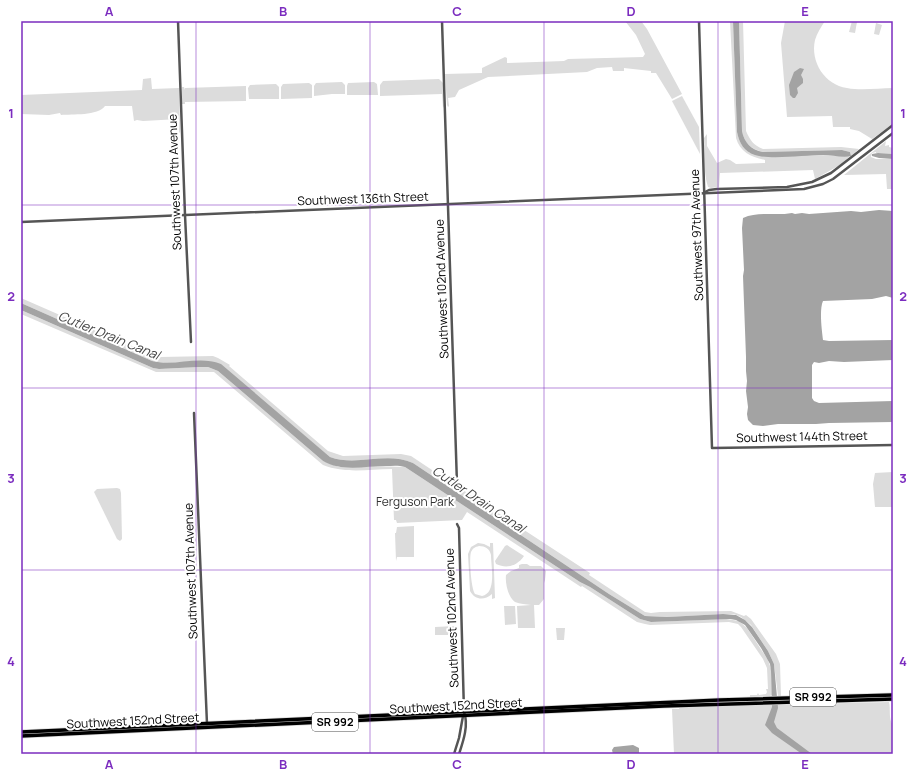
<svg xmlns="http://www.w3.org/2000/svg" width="914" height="775" font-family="Manrope,sans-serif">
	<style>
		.green { fill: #dcdcdc; fill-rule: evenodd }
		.water { fill: #a3a3a3 }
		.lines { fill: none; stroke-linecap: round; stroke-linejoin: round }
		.major-casing { stroke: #dbdbdb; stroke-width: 5 }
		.minor { stroke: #555; stroke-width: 2.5 }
		.major { stroke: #000; stroke-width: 3.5 }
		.grid { fill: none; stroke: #7b2cbf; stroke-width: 1; stroke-opacity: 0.55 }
		.labels { text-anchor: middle; stroke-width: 4; stroke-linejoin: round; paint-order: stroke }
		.shield { fill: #fff; stroke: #4c4c4c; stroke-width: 1 }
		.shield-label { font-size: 11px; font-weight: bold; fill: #000 }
		.street-label { font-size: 12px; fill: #000; stroke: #fff }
		.park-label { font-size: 12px; fill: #333; stroke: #fff }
		.water-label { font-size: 13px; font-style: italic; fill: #444; stroke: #fff }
		.neatline { fill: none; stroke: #7b2cbf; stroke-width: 1.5 }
		.grid-label { font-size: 13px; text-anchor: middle; font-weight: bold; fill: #7b2cbf }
	</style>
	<rect width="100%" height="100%" fill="#fff"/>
	<g class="green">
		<polygon points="625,21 641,21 647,29 682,94 672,99 656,73 651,73 651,71 624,68 624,71 613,71 612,67 597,68 587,72 488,77 459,90 455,97 448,98 449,106 448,107 447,105 445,74 482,73 482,68 505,57 507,58 507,63 564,61 568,59 643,57 645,54 636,35"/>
		<path d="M730,21H733L737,132C739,141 742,147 750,153L850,156L840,165L815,179L813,170L720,173L719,187L711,188L708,187C703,171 705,154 704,138L707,134V146L717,163L726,159L730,160L736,164L765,163V160C751,157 740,152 736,138Z"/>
		<path d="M739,21H743L746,131C750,140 753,145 763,149L841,147L859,149L851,156L850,152L842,150L763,152C751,149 744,143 742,131Z"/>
		<path d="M785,21H825C821,27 817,33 815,40C810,62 825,85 847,88C862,91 878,88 893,88V124L872,139L859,131L850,129V127H833L832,116L787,117L781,43Z"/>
		<polygon points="852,21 857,22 855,33 849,32"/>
		<polygon points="876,23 882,25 879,35 874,34"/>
		<path d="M151,78L152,89L179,88L180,133L179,132V119L143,121L137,120L134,121L132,106H105C98,116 72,114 61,115L60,113L49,115L21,114V95L142,90L143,79Z"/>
		<polygon points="439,79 443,83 444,106 443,108 442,94 380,96 380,85 383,81"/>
		<polygon points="342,82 345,85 345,94 332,94 314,96 314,86 316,83"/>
		<polygon points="374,82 377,84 378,95 347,95 347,86 348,83"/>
		<polygon points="309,83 312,85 312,98 281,99 281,87 283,84"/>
		<polygon points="276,84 279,87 279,99 249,99 248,88 250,85"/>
		<polygon points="246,86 246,101 185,102 185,104 182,104 182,87 184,87 185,90 185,88"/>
		<polygon points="682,96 699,127 700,154 672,101"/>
		<polygon points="886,141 885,146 889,145 889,147 893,148 893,154 876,153 876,152 872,153 871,157 876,159 893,159 893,189 887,189 886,174 844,175"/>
		<path d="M21,298L117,340L160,357L213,356L218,358L230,365L229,366L328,451L343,456L401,454L411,456L453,484L461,485L463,490L469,494L590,573L589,575L645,612L651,613L660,612L731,611L744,616L746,615L751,619L776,654L780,664L781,696H778L774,664L768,651L751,625L741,617L734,614H723L667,617L645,616L609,594L413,463C386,451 357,467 330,457L217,363C195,357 174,367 152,361L21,303Z"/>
		<path d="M21,310L153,368L159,369L199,367H208L218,371L323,461L339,467L373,466L405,467L580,582L590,587L640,619L651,622L726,619L739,621L747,628L768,660L771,669L772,695L770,696L750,697V695H757L758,693L759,695L766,694L767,692L766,689H768L767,668L763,659L741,627L738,624L729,622L650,625L645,624L637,622L582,586L581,587L467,512L462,520L397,523L396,520H394L392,469C369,469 346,474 323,465L214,372H156L21,314Z"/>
		<polygon points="893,472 893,507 875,507 873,484 875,473"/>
		<polygon points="117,488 120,489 121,493 122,539 120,541 117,539 94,492 97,489"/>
		<polygon points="414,526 414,557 397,557 396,561 395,533 396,533 397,527"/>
		<path d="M478,543L484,544L490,547V543H493L495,598L492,599V594C484,601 475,600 470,591L468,554L471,547ZM479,546C485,546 490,549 491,555C491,567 497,593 482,596L475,594C471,588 469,558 471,552C473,548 475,547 479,546Z"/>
		<path d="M507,545L524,556C517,566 507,569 496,564L495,561L505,546Z"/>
		<path d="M522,564H527L530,566H541L546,571L545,580L544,583V599L539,605H534L535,628H518L517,606L531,605C526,604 520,604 515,602C508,597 505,583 506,575L511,571L519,568V565Z"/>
		<polygon points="504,606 515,606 516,624 505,625"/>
		<polygon points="456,626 456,635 435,635 435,627"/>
		<polygon points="556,628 565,628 564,640 557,640"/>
		<path d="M889,702C891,709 888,719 893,725V754H674L672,709H679L680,707Z"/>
	</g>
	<g class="water">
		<path d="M733,21H739L742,131C744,142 751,150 763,152L842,150L850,152L851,156C843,158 832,155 823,155C806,155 770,160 755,155C744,152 739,142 737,132Z"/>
		<polygon points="800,68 804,69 801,75 803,79 803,83 797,88 798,93 795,98 793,98 790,95 789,85 794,72"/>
		<polygon points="878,153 893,154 893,159 879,158 872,156 872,154"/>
		<path d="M879,210L893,211V298L886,296L872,299L823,301C819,310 822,331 823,340L829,341L893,340V360L844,362L829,361L819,363L814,362L812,365V398L814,401L819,403L893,401V422L829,423L816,424H778L763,426L753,425L748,420L747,414L748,407L746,391L747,381L746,371V357L743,276L744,270L742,228L743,218C758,211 776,216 792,213L795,214L802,213L809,214L851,211L861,212Z"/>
		<path d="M21,303L152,361C175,367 198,355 221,364L330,457C357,467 386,451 413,463L609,594L645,616L667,617L723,614L736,615L745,620L752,627L768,651L774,664L778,708L774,722L777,728L812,754H802L772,733L765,725L772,707L771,671L770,664L761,648L745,625L736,620L730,619L651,622L640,619L590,587L580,582L405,467C398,465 392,466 386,466C365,466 342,472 323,461L218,371L208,367H199L159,369L153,368L21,310Z"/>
		<polygon points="633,745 639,748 639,754 613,754 612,750 614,747"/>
	</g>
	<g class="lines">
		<g class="major-casing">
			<g id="major">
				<polyline points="21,732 720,700 893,695"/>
				<polyline points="21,736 664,706 893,699"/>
			</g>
		</g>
		<g class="minor">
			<polyline points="178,21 185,215 191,342"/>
			<polyline points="442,21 457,484"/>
			<polyline points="699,21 712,448 893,445"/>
			<polyline points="705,192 709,190 717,189 787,187 812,182 831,173 893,125"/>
			<polyline points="21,222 804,189 823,184 833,179 893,133"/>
			<polyline points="194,413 207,724"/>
			<path d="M457,524L459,528L464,712C469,725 463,742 459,754"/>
			<polyline points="454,754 459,738 463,716"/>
		</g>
		<use href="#major" class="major"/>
	</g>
	<path class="grid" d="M196,21V754M370,21V754M544,21V754M718,21V754M21,205H893M21,388H893M21,570H893"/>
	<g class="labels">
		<g class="shield">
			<rect x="790" y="688" width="46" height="18" rx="3"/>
			<rect x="312" y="713" width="46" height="18" rx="3"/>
		</g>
		<g class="shield-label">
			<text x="813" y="701">SR 992</text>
			<text x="335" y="726">SR 992</text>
		</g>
		<g class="street-label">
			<text transform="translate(175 182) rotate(-92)" y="4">Southwest 107th Avenue</text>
			<text transform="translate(363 199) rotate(-2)" y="4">Southwest 136th Street</text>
			<text transform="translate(697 235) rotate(-92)" y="4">Southwest 97th Avenue</text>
			<text transform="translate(442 289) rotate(-92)" y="4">Southwest 102nd Avenue</text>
			<text transform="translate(802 437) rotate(-1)" y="4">Southwest 144th Street</text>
			<text transform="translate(191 571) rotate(-92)" y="4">Southwest 107th Avenue</text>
			<text transform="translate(452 618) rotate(-92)" y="4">Southwest 102nd Avenue</text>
			<text transform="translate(456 706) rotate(-3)" y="4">Southwest 152nd Street</text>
			<text transform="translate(133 721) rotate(-3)" y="4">Southwest 152nd Street</text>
		</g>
		<g class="park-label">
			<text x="415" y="506">Ferguson Park</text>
		</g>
		<g class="water-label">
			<text transform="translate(109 335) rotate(22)" y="5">Cutler Drain Canal</text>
			<text transform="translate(479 499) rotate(34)" y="5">Cutler Drain Canal</text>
		</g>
	</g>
	<rect width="914" height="775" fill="none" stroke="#ffffff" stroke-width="44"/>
	<rect x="22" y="22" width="870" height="731" class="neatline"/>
	<g class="grid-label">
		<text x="109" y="16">A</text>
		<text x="283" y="16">B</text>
		<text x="457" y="16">C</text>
		<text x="631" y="16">D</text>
		<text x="805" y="16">E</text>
		<text x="11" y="118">1</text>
		<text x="903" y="118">1</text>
		<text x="11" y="301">2</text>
		<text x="903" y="301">2</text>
		<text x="11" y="483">3</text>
		<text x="903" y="483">3</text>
		<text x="11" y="666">4</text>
		<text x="903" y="666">4</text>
		<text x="109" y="769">A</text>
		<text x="283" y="769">B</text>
		<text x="457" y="769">C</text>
		<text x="631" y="769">D</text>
		<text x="805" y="769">E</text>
	</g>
</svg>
